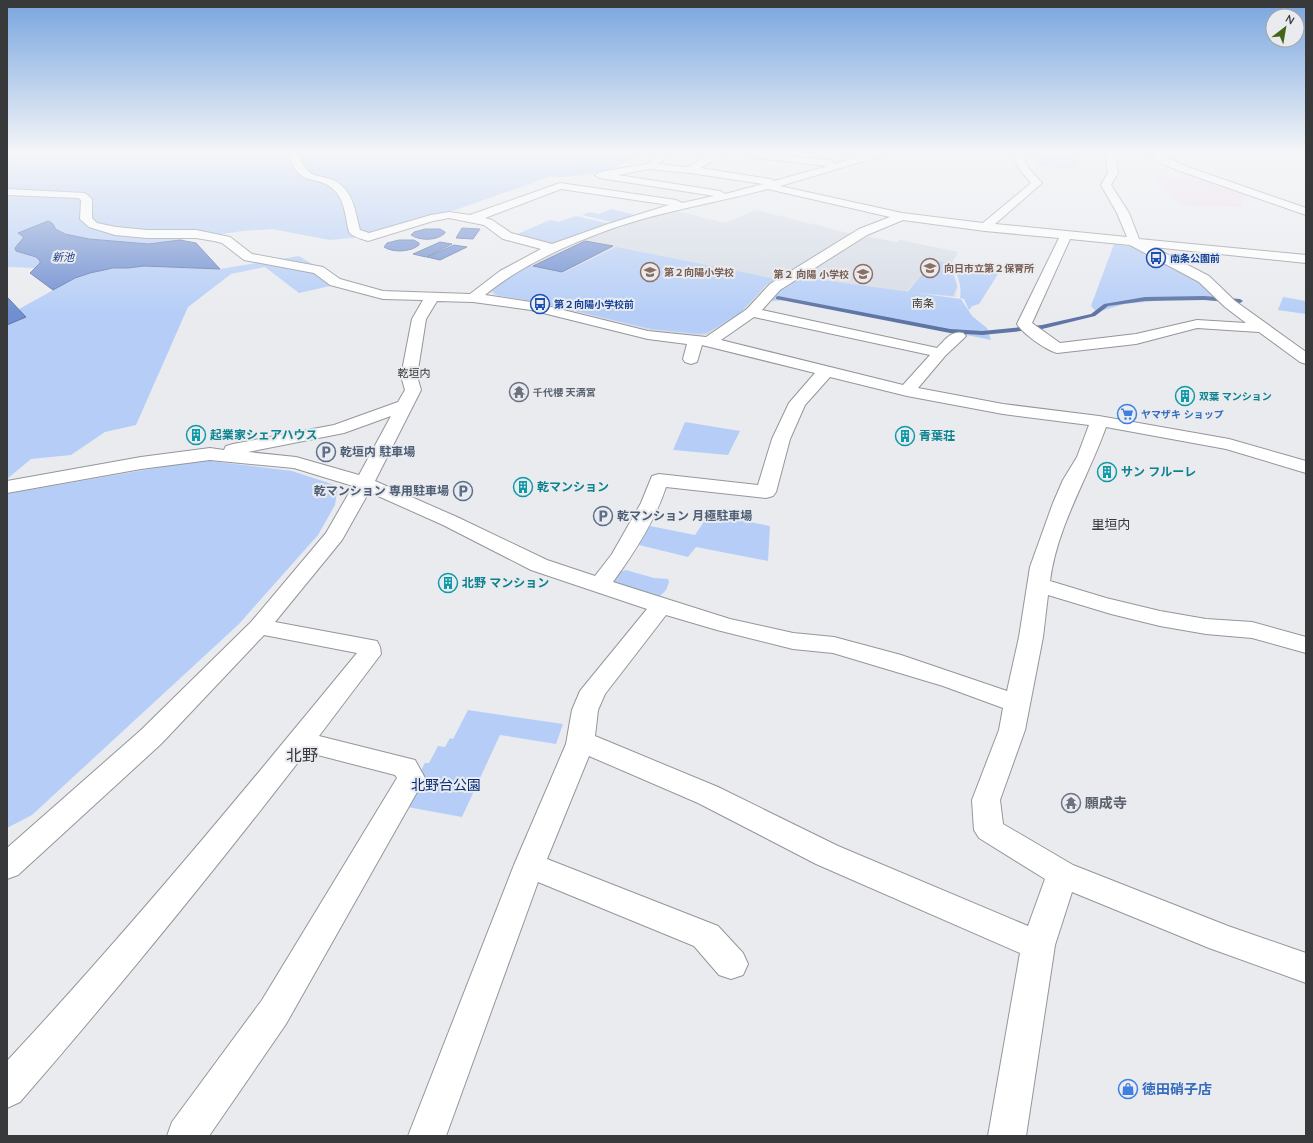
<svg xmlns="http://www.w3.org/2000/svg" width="1313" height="1143" font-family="Quicksand,'Noto Sans JP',sans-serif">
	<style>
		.commercial { fill: #ecdbec }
		.built { fill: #d6dce6 }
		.green { fill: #b6cef7 }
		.water { fill: #708fd1; stroke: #5f75a4 }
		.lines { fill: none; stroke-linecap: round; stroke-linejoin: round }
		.stream { fill: #5f75a4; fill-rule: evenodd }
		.street-casing { stroke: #95969a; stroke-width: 2 }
		.primary-casing { stroke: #95969a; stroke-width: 2 }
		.street { fill: #fff; fill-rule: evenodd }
		.primary { fill: #fff; fill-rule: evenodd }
		.labels { text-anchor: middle; stroke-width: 4; stroke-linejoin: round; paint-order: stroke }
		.far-transit-label { font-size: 10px; font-weight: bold; fill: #164399; stroke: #e9ebef; text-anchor: start }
		.far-education-label { font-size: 10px; font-weight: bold; fill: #785e54; stroke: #e9ebef; text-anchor: start }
		.far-worship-label { font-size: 10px; font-weight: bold; fill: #5b616d; stroke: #e9ebef; text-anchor: start }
		.far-culture-label { font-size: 10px; font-weight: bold; fill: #0d838f; stroke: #e9ebef; text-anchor: start }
		.far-shop-label { font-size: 10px; font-weight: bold; fill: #366cbe; stroke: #e9ebef; text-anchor: start }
		.far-water-label { font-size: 11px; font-style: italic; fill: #1c3987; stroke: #e9ebef }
		.far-neighbourhood-label { font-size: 11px; fill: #38393a; stroke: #e9ebef }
		.culture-label { font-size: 12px; font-weight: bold; fill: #0d838f; stroke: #e9ebef; text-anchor: start }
		.service-label { font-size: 12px; font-weight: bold; fill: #4e5e75; stroke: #e9ebef; text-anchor: start }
		.neighbourhood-label { font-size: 13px; fill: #38393a; stroke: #e9ebef }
		.near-park-label { font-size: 14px; fill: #052b77; stroke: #e9ebef }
		.near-worship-label { font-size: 14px; font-weight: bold; fill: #5b616d; stroke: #e9ebef; text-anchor: start }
		.near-shop-label { font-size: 14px; font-weight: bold; fill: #366cbe; stroke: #e9ebef; text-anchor: start }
		.near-neighbourhood-label { font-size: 16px; fill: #38393a; stroke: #e9ebef }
	</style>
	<rect width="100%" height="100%" fill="#e9ebef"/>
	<polygon class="commercial" points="1154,175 1206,180 1248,194 1242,201 1242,207 1183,205 1178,202"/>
	<g class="built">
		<polygon points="673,210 725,223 756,210 852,234 768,285 742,314 710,334 701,336 649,330 533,301 494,295 490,291 491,287 564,246"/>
		<polygon points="865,236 897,242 900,240 958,252 951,265 958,286 955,297 907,292 919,275 906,292 802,277"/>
	</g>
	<g class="green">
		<polygon points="7,152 639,152 622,164 605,172 567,177 549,177 384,235 330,240 272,229 243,231 149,244 88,239 65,234 54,226 42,223 18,233 24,237 19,243 19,252 37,257 40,261 40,263 35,268 7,267"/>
		<polygon points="1057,154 1068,156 1080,163 1073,169 1041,166 1036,162 1037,159 1050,154"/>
		<polygon points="611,209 639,216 615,223 582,215 589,212 599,214"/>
		<polygon points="576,216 610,224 551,244 515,235 550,220 558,222"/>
		<polygon points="1114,244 1136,247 1175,270 1193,277 1205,285 1219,300 1165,300 1125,304 1097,312 1091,306"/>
		<polygon points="616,247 776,279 766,285 739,314 707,333 699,334 651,329 533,301 496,295 493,291 494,287 507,276 528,265 563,273"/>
		<polygon points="299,256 343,283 299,293 265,267 231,274 188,307 136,425 105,432 71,455 31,459 7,479 7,325 25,317 19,309 75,278 99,270 144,266 220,269"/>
		<polygon points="931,260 951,263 950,265 957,286 953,296 908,292 924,272 918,270"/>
		<path d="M956,263L1000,271L979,304L972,306L969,310L964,299L960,298C963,282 954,275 956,263Z"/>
		<path d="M808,278L961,299L972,316L987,328L991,340L794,300L770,301C785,283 785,281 808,278Z"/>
		<polygon points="1283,297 1306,301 1306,314 1278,310"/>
		<polygon points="685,422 740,431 728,455 673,450"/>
		<polygon points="202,460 292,471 338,486 335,505 318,535 239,624 32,815 7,828 7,485 11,493"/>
		<polygon points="709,514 770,526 768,561 696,547 688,557 635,544 645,525 695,535"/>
		<polygon points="626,570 654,578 668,579 669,582 666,590 660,596 656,597 615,583 614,577 619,572"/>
		<polygon points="468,710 563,724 556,744 500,735 462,817 402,806 425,763 429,763 438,746 445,747 450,738 453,739"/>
	</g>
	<g class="water">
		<polygon points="48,221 52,223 56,229 65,234 89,239 149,244 180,240 196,243 220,269 144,266 128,268 113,268 90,273 75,278 53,290 30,273 40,263 40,261 36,257 16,251 15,248 24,237 18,233"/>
		<polygon points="462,228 480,229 473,239 456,238"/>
		<path d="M425,229H440L445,232V233C437,241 420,241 411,235L414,232Z"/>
		<path d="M399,240H414L419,243V245C411,252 393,253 384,247L387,243Z"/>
		<polygon points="585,241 613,246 562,272 533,266"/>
		<polygon points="440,242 452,244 426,257 413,254"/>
		<polygon points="454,245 467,247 440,260 427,257"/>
		<polygon points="7,297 26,317 7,325"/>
	</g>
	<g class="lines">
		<polygon class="stream" points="778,296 950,329 982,331 1042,325 1091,314 1104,304 1145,297 1204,296 1240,299 1243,301 1240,303 1204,300 1145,301 1108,306 1095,316 1042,329 982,335 950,333 776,299 776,297"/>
		<g class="street-casing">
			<path id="street" d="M288,152H298C308,188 327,168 345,189C355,201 356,216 360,230L369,233L431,215L449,212L470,215L560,183L676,200L682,203L714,196L600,178L595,175L600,172L646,164L662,152H673L658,164L688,167L714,152H724L717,159L700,168L770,179L774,181L828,166L750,157L747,156L745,154L747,152L830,160L833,161L834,164L875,152H890L888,154L780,186L902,213L983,223L1031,183L1020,170L1011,152H1021L1029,169L1042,183L995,224L1127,237L1117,213L1101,185L1108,173L1106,157L1111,152H1121L1116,158L1118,173L1111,185L1129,213L1139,239L1306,255V263L1153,247L1209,276L1235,301L1306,352V364L1300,362L1259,332L1197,328L1136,344L1057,353C1046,350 1023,334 1017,324L1059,238L985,231L903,220L867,235L780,290L762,310L937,348C945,340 951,330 963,333L966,336L963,339L945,356L918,388L1003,404L1099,416L1229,439L1306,461V473L1226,449L1106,427C1088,478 1057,526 1050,581L1106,598L1160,611L1206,619L1252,622L1306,637V653L1252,638L1206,634L1160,626L1111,614L1048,595L1043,637L1025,730L1000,800L1003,824L1073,865L1228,926L1306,953V983L1209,948L1072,892L1055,945L1026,1136H988L1020,953L816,864L698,803L589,756L547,859L718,926L743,953L748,964L743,975L731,979L719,975L694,946L538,882L446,1136H408L514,865L566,744L572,710L580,691L647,609L531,570L443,525L369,492L342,540L275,622L377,641L380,647L381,654L319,736L415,760L425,778L286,1024L209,1136H167L172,1122L262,1000L397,778L395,775L306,752C214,871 119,988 20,1102L7,1108V1061C129,930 243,792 357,653L264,635L161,744L18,875L7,879V848L141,730L251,622L326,533L353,486L294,468L210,460L141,469L7,493V481L141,457L210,448L224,450L226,446L233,444L334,425L398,402L405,390L401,376L412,319L423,300L383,299L330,285L314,273L244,260L222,243L214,241L196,238H147L115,235L89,227L80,219L81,200L78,198L7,195V189L85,193L92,199V218L97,223L116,227L147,230H196L230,237L252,254L323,267L340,279L383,291L470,294L500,271L541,249L503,239L484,225L449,218L433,221L368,241C362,239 353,237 349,232C346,220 345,203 337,193C319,171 299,192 288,152ZM649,169L690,173L763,184L725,194L720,191L618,175ZM561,189L669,205L608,224L552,244L511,233L492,220L485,218ZM768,189L890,217L859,229L770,284L747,309L706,337L648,331L531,302L485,295C532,256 609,226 670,212C702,204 735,198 768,189ZM1070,239L1130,245L1199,282L1225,307L1246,323L1197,320L1136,334L1060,343L1032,323ZM437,301L473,302L531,310L648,339L687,344L683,359L685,362L691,364L697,362L702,345L815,373L789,403L772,439L758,485L659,474L652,476L641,503L612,554L595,576L547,560L457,517L375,481L421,390L417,376L426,319ZM754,317L930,355L903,385L721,340ZM830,377L907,396L1003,414L1089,425L1077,457L1063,480L1053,503L1030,567L1019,637L1007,691L901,655L834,637L793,633L730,619L613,582C634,553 655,521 666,487L766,498L773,496L776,492L790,439L805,405ZM391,416L359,475L296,457L248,452L344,433ZM666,615L717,630L793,649L833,653L943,686L1003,708L999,730L972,800L974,830L979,838L1045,879L1028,926L838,846L718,787L595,736L598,710L605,694Z"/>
		</g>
		<g class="primary-casing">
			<polygon id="primary" points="1144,152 1156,152 1185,166 1306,208 1306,215 1177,170 1163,164"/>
		</g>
		<use href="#street" class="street"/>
		<use href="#primary" class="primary"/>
	</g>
	<linearGradient id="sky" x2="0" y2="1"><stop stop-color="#78a5df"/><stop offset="0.49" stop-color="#f5f6f8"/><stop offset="1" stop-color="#f5f6f8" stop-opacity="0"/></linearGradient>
	<rect width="1313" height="312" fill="url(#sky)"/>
	<defs>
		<g id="bus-ring" transform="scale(1)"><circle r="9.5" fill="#e9ebef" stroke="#1a4fb4" stroke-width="1.5"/><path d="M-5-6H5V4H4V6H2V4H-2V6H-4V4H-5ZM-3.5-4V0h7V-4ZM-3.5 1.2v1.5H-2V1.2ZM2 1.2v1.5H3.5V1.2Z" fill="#1a4fb4"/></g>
		<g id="school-ring" transform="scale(1)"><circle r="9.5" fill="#e9ebef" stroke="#8d6e63" stroke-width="1.5"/><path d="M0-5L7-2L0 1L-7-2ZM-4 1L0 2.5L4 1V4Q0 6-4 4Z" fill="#8d6e63"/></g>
		<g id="temple-ring" transform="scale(1)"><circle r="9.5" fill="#e9ebef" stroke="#6b7280" stroke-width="1.5"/><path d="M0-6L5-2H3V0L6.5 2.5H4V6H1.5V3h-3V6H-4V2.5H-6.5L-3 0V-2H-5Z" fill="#6b7280"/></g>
		<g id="building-ring" transform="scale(1)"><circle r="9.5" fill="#e9ebef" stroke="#0f9aa8" stroke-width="1.5"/><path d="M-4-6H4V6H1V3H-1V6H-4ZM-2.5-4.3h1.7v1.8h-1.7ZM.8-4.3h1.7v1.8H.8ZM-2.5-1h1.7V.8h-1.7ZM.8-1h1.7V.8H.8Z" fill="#0f9aa8"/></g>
		<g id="supermarket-ring" transform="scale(1)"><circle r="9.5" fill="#e9ebef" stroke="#3f7fe0" stroke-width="1.5"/><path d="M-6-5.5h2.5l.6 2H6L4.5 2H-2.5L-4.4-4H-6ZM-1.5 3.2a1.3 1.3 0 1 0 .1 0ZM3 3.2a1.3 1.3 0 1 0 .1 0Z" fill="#3f7fe0"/></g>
		<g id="parking-ring" transform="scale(1)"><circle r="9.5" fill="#e9ebef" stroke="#5c6f8a" stroke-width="1.5"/><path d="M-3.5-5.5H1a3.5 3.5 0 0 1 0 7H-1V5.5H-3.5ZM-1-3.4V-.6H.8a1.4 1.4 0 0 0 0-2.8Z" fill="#5c6f8a"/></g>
		<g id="shop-ring" transform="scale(1)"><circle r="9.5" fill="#e9ebef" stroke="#3f7fe0" stroke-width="1.5"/><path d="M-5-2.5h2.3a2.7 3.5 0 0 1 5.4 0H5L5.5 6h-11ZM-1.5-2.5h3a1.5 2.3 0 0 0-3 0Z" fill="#3f7fe0"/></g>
	</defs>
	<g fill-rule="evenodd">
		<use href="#bus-ring" x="1156" y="258"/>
		<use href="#school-ring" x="930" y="268"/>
		<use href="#school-ring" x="650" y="272"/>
		<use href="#school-ring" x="863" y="274"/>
		<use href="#bus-ring" x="540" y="304"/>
		<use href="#temple-ring" x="519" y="392"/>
		<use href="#building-ring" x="1185" y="396"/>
		<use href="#supermarket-ring" x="1127" y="414"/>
		<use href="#building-ring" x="196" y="435"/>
		<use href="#building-ring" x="905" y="436"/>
		<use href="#parking-ring" x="326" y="452"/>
		<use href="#building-ring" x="1107" y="472"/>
		<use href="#building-ring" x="523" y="487"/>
		<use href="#parking-ring" x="463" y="491"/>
		<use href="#parking-ring" x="603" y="516"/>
		<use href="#building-ring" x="448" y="583"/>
		<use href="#temple-ring" x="1071" y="803"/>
		<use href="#shop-ring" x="1128" y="1089"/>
	</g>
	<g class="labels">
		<g class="far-transit-label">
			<text x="1170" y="262">南条公園前</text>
			<text x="554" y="308">第２向陽小学校前</text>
		</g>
		<g class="far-education-label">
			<text x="944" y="272">向日市立第２保育所</text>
			<text x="664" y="276">第２向陽小学校</text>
			<text x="849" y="278" text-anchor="end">第２ 向陽 小学校</text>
		</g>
		<g class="far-worship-label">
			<text x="533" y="396">千代櫻 天満宮</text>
		</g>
		<g class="far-culture-label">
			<text x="1199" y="400">双葉 マンション</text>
		</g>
		<g class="far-shop-label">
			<text x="1141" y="418">ヤマザキ ショップ</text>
		</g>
		<g class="far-water-label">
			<text x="63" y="261">新池</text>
		</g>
		<g class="far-neighbourhood-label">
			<text x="923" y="307">南条</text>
			<text x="414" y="377">乾垣内</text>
		</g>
		<g class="culture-label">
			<text x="210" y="439">起業家シェアハウス</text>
			<text x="919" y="440">青葉荘</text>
			<text x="1121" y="476">サン フルーレ</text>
			<text x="537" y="491">乾マンション</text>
			<text x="462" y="587">北野 マンション</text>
		</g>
		<g class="service-label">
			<text x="340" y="456">乾垣内 駐車場</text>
			<text x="449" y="495" text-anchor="end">乾マンション 専用駐車場</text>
			<text x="617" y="520">乾マンション 月極駐車場</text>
		</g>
		<g class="neighbourhood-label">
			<text x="1111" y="529">里垣内</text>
		</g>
		<g class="near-park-label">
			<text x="446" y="790">北野台公園</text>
		</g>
		<g class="near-worship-label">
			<text x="1085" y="808">願成寺</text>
		</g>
		<g class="near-shop-label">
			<text x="1142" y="1094">徳田硝子店</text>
		</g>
		<g class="near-neighbourhood-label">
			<text x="302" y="761">北野</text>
		</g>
	</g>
	<rect width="1313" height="1143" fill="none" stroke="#38393a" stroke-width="16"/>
	<g transform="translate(1285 28) rotate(31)"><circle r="19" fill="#e9ebef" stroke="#a2a4a7"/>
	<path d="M0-3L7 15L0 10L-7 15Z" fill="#466418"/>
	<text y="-6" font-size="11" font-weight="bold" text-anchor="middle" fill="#38393a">N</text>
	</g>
</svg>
